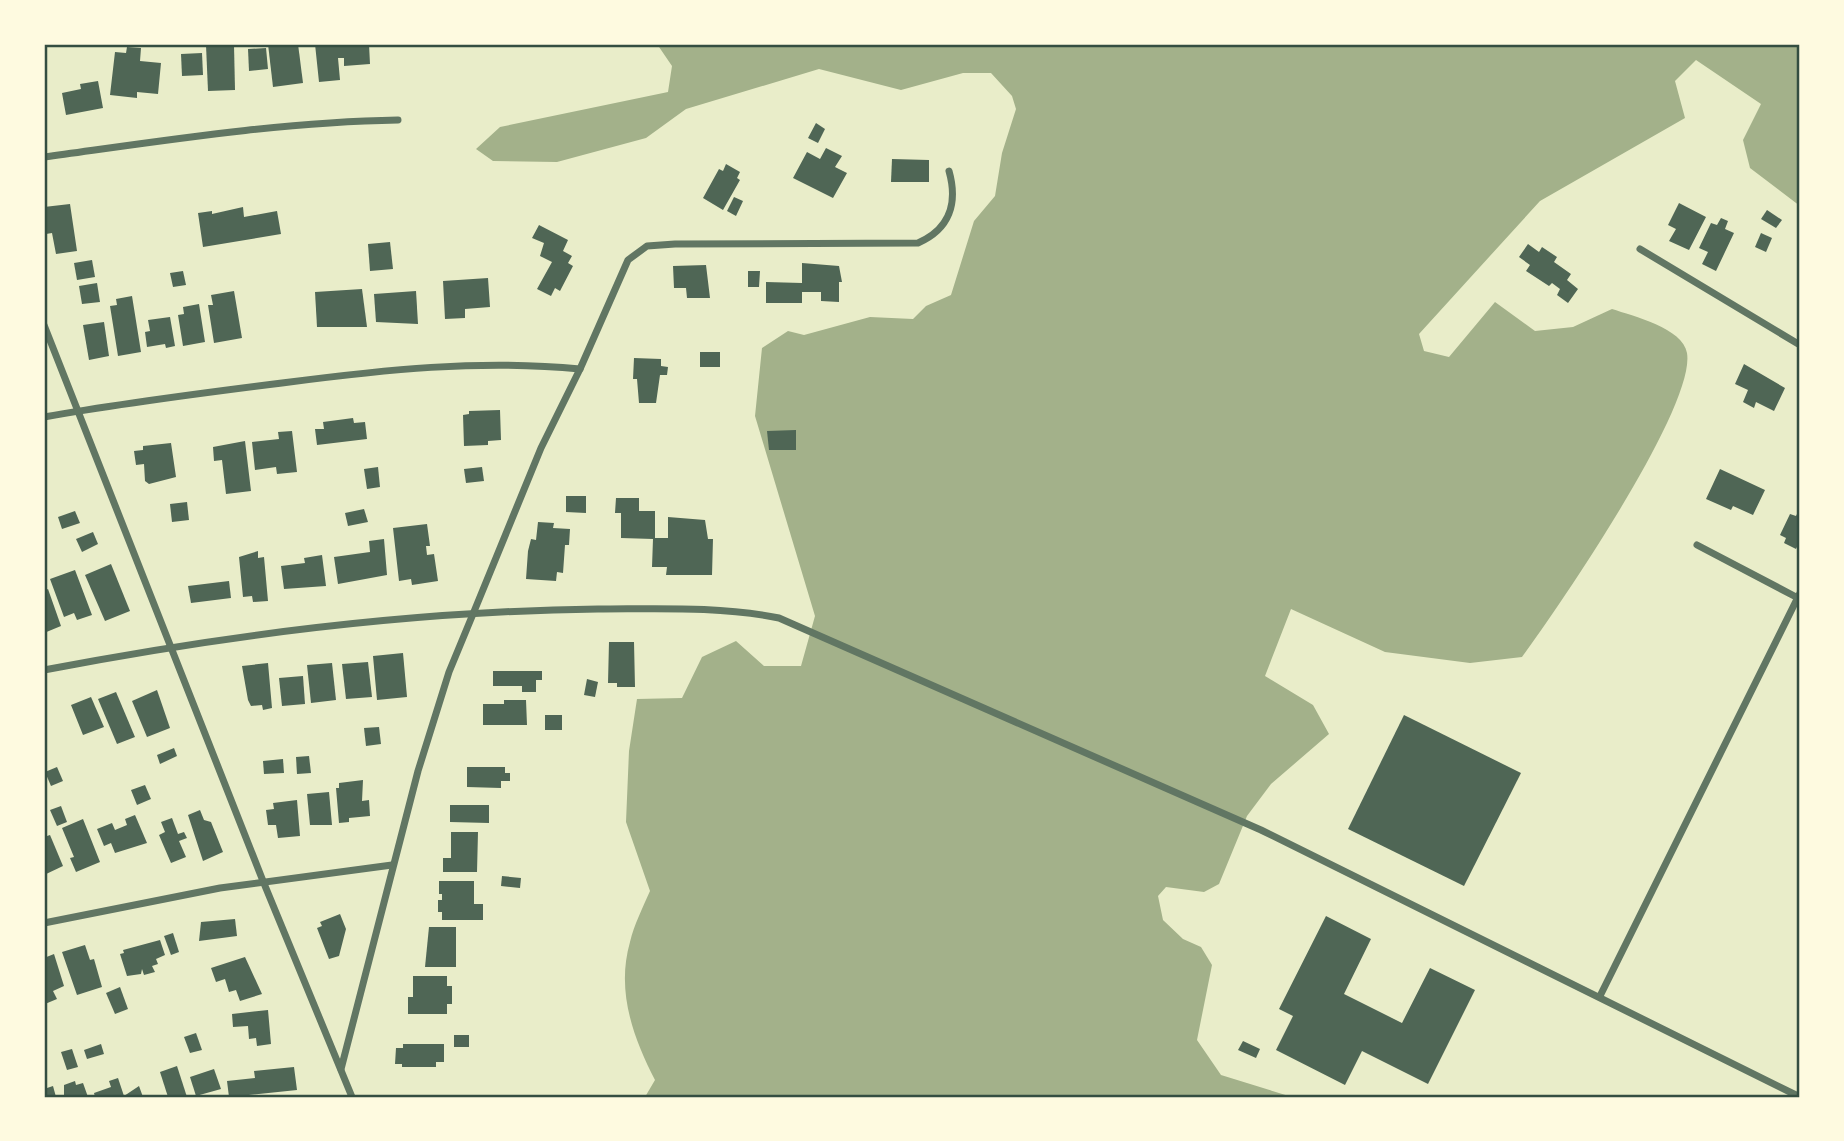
<svg xmlns="http://www.w3.org/2000/svg" width="1844" height="1141" font-family="Lora,serif">
	<style>
		.water { fill: #a3b18a }
		.building { fill: #4f6655 }
		.lines { fill: none; stroke-linecap: round; stroke-linejoin: round }
		.minor { stroke: #617663; stroke-width: 7 }
		.neatline { fill: none; stroke: #344e41; stroke-width: 2.5 }
	</style>
	<rect width="100%" height="100%" fill="#e9edc9"/>
	<path class="water" d="M657,44H1800V206L1750,168L1743,140L1761,104L1696,60L1675,81L1685,118L1540,201L1419,334L1424,351L1449,357L1495,302L1535,331L1573,327L1612,309C1633,316 1683,328 1687,353C1696,407 1558,608 1522,657L1470,663L1385,652L1291,609L1265,676L1313,705L1329,734L1271,784L1247,816L1219,884L1204,892L1166,887L1158,896L1163,920L1183,939L1201,947L1212,965L1197,1040L1221,1075L1292,1097H645L655,1080C633,1037 616,991 630,942C634,925 643,907 650,891L626,822L629,751L637,699L682,698L702,657L736,641L764,666H801L815,616L755,416L762,348L788,331L804,335L870,317L913,319L926,306L951,295L974,221L995,196L1002,153L1016,109L1012,96L991,73H963L901,90L819,69L686,109L646,138L557,162L493,161L476,149L500,127L668,92L672,66Z"/>
	<g class="building">
		<polygon points="268,44 298,44 303,83 273,87"/>
		<polygon points="315,44 369,44 370,64 344,66 344,58 338,58 340,80 319,82"/>
		<polygon points="206,45 234,45 235,90 208,91"/>
		<polygon points="127,47 141,48 140,61 161,63 158,94 137,92 137,98 110,95 115,52 126,53"/>
		<polygon points="266,48 268,69 249,71 248,49"/>
		<polygon points="202,53 203,75 182,76 181,54"/>
		<polygon points="98,81 103,108 66,115 62,93 81,89 80,84"/>
		<polygon points="816,123 825,129 818,143 808,138"/>
		<polygon points="826,148 842,156 835,167 847,173 833,198 793,178 807,152 820,159"/>
		<polygon points="892,159 929,160 929,182 891,182"/>
		<polygon points="726,164 740,172 737,178 740,180 723,210 703,198 719,169 723,171"/>
		<polygon points="734,197 743,201 736,216 727,211"/>
		<polygon points="1679,203 1706,217 1689,250 1669,241 1676,229 1668,225"/>
		<polygon points="70,204 77,251 56,254 52,233 46,234 44,207"/>
		<polygon points="243,207 244,217 277,211 281,234 203,247 198,213 212,211 212,214"/>
		<polygon points="1767,210 1782,220 1776,228 1761,219"/>
		<polygon points="1721,218 1728,221 1725,229 1734,233 1716,271 1702,264 1708,252 1699,248 1711,223 1717,225"/>
		<polygon points="539,225 568,240 563,251 572,256 568,263 573,266 560,291 555,288 551,296 537,289 552,262 540,256 544,243 532,238"/>
		<polygon points="1761,233 1772,238 1766,252 1755,247"/>
		<polygon points="390,242 393,269 370,271 368,244"/>
		<polygon points="1528,244 1539,252 1542,247 1557,257 1554,262 1571,274 1567,280 1578,289 1568,303 1557,295 1560,289 1552,283 1549,286 1526,271 1530,265 1519,257"/>
		<polygon points="92,260 95,277 77,280 74,263"/>
		<polygon points="802,263 839,266 842,282 839,282 839,302 821,301 821,292 802,292 802,303 766,303 766,282 802,283"/>
		<polygon points="706,265 710,298 687,298 686,288 674,288 673,266"/>
		<polygon points="183,271 186,285 173,287 170,273"/>
		<polygon points="748,271 760,271 759,287 748,287"/>
		<polygon points="488,278 490,307 465,309 465,318 445,319 443,281"/>
		<polygon points="97,283 100,302 82,304 79,286"/>
		<polygon points="362,289 367,327 317,327 315,292"/>
		<polygon points="234,291 242,338 214,343 208,305 213,305 211,295"/>
		<polygon points="416,291 418,324 376,322 374,294"/>
		<polygon points="132,296 141,352 118,356 110,306 117,305 116,299"/>
		<polygon points="199,304 205,342 183,346 178,315 184,314 183,307"/>
		<polygon points="170,317 175,346 166,348 165,344 147,347 145,332 150,331 148,320"/>
		<polygon points="104,322 109,356 89,360 83,325"/>
		<rect x="700" y="352" width="20" height="15"/>
		<polygon points="634,358 661,359 661,366 668,367 667,375 660,375 656,403 639,403 637,379 633,379"/>
		<polygon points="1744,364 1785,388 1774,411 1756,402 1754,408 1743,402 1748,390 1735,384"/>
		<polygon points="500,410 501,440 488,441 488,445 464,446 463,415 469,414 469,411"/>
		<polygon points="353,418 354,423 365,422 367,439 317,445 315,429 324,429 323,422"/>
		<polygon points="796,430 796,450 769,450 767,431"/>
		<polygon points="292,431 297,472 277,474 276,467 255,470 252,442 279,439 278,432"/>
		<polygon points="245,441 251,491 226,494 222,460 214,461 213,447"/>
		<polygon points="171,443 176,477 149,484 145,481 144,464 136,465 134,451 143,450 143,446"/>
		<polygon points="378,467 380,487 367,489 364,469"/>
		<polygon points="482,467 484,481 466,483 464,469"/>
		<polygon points="1720,469 1765,490 1753,515 1733,506 1731,510 1706,499"/>
		<polygon points="566,496 586,496 586,513 566,512"/>
		<polygon points="616,498 639,498 639,511 655,511 655,538 668,538 668,517 705,520 708,539 713,539 712,575 666,575 667,567 652,567 653,539 621,538 621,513 615,513"/>
		<polygon points="187,502 189,520 172,522 170,504"/>
		<polygon points="1800,508 1800,541 1796,549 1784,543 1786,538 1780,535 1790,514 1796,516"/>
		<polygon points="364,509 368,522 348,526 345,513"/>
		<polygon points="75,511 80,523 62,529 58,517"/>
		<polygon points="538,522 554,523 553,528 570,529 569,545 565,545 563,573 557,572 556,581 526,579 528,551 531,539 536,540"/>
		<polygon points="427,524 430,546 426,546 427,555 434,554 438,581 412,585 411,579 399,581 393,528"/>
		<polygon points="93,532 98,544 82,552 76,539"/>
		<polygon points="384,539 387,575 338,584 334,557 370,552 369,541"/>
		<polygon points="258,551 258,558 264,557 268,601 253,602 252,596 243,597 239,557"/>
		<polygon points="322,555 326,586 284,589 281,566 305,563 304,558"/>
		<polygon points="111,564 130,611 105,621 85,575"/>
		<polygon points="75,570 92,615 77,620 74,613 64,617 50,579"/>
		<polygon points="229,581 231,598 191,603 188,586"/>
		<polygon points="48,589 61,626 44,633 44,591"/>
		<polygon points="609,642 634,642 635,687 617,687 617,683 608,683"/>
		<polygon points="403,653 407,697 377,700 373,656"/>
		<polygon points="368,662 372,697 346,699 342,664"/>
		<polygon points="268,663 272,708 263,710 262,705 251,706 248,700 242,666"/>
		<polygon points="332,663 336,700 311,703 307,665"/>
		<polygon points="493,671 542,671 542,680 536,680 536,692 522,692 522,686 493,686"/>
		<polygon points="303,676 305,704 282,706 279,678"/>
		<polygon points="587,679 598,682 595,697 584,695"/>
		<polygon points="157,690 170,728 147,737 132,701"/>
		<polygon points="116,692 135,737 117,744 98,699"/>
		<polygon points="91,697 104,727 83,735 71,705"/>
		<polygon points="504,700 526,700 527,725 483,725 483,704 504,704"/>
		<rect x="545" y="715" width="17" height="15"/>
		<polygon points="1404,715 1521,773 1464,886 1348,829"/>
		<polygon points="379,727 381,744 366,746 364,728"/>
		<polygon points="174,748 177,756 160,764 157,755"/>
		<polygon points="309,756 311,773 297,774 296,757"/>
		<polygon points="283,759 284,773 264,774 263,761"/>
		<polygon points="57,767 63,781 51,786 45,772"/>
		<polygon points="467,767 505,767 505,773 510,773 510,781 501,781 501,788 467,787"/>
		<polygon points="363,780 362,801 369,800 370,816 349,818 349,822 339,823 336,788 339,788 339,783"/>
		<polygon points="145,785 151,799 137,805 131,790"/>
		<polygon points="329,792 332,825 310,825 307,794"/>
		<polygon points="297,800 300,836 278,838 276,825 268,825 266,810 274,809 273,803"/>
		<polygon points="450,805 489,805 489,823 450,822"/>
		<polygon points="61,806 67,822 57,826 50,810"/>
		<polygon points="200,810 204,820 211,822 223,852 203,861 188,815"/>
		<polygon points="135,815 147,843 115,853 111,843 104,846 97,829 112,823 115,830 127,825 125,819"/>
		<polygon points="172,818 178,834 184,832 187,838 179,841 186,857 171,863 159,835 165,832 161,822"/>
		<polygon points="83,819 100,862 76,872 70,858 74,857 62,828"/>
		<polygon points="451,832 478,832 477,872 443,872 443,858 451,858"/>
		<polygon points="50,835 63,866 44,875 44,837"/>
		<polygon points="502,876 521,878 520,888 501,886"/>
		<polygon points="439,881 474,881 474,904 483,904 483,920 442,920 442,912 438,912 438,900 442,900 442,894 439,894"/>
		<polygon points="340,914 346,929 339,956 329,959 317,928 322,926 320,922"/>
		<polygon points="1326,916 1371,939 1344,994 1402,1023 1430,968 1475,990 1428,1084 1362,1051 1345,1085 1276,1050 1293,1016 1279,1009"/>
		<polygon points="235,919 237,936 199,941 201,922"/>
		<polygon points="429,927 456,927 456,967 425,967"/>
		<polygon points="173,933 179,952 171,955 164,936"/>
		<polygon points="160,940 165,955 156,959 158,964 152,966 155,972 144,975 142,969 141,974 127,976 120,954 124,953 123,950"/>
		<polygon points="85,945 90,960 94,959 102,987 77,995 62,952"/>
		<polygon points="54,954 64,986 53,991 57,999 45,1004 44,958"/>
		<polygon points="245,957 262,994 240,1001 236,990 229,992 225,979 216,982 211,968"/>
		<polygon points="413,976 447,976 447,986 452,986 452,1004 447,1004 447,1014 408,1014 408,997 413,997"/>
		<polygon points="120,987 128,1009 115,1014 106,993"/>
		<polygon points="268,1010 271,1044 257,1046 256,1038 249,1039 248,1026 233,1027 232,1014"/>
		<polygon points="196,1033 202,1050 190,1053 184,1037"/>
		<rect x="454" y="1035" width="15" height="12"/>
		<polygon points="1243,1041 1260,1049 1256,1058 1238,1050"/>
		<polygon points="101,1044 104,1054 87,1059 84,1050"/>
		<polygon points="403,1044 444,1044 444,1062 436,1062 436,1067 402,1067 402,1064 395,1064 396,1048 403,1048"/>
		<polygon points="72,1049 78,1067 67,1070 61,1052"/>
		<polygon points="177,1066 187,1097 168,1097 160,1072"/>
		<polygon points="294,1067 297,1090 229,1097 227,1081 255,1078 254,1071"/>
		<polygon points="214,1069 221,1089 196,1096 190,1077"/>
		<polygon points="118,1078 124,1096 139,1086 143,1097 95,1097 94,1093 111,1087 109,1081"/>
		<polygon points="75,1081 76,1085 83,1083 88,1097 64,1097 64,1085"/>
		<polygon points="53,1086 56,1097 44,1097 44,1089"/>
	</g>
	<g class="lines">
		<g class="minor">
			<path d="M44,157C161,141 280,122 398,120"/>
			<polyline points="1640,249 1800,345"/>
			<polyline points="44,325 263,881 352,1097"/>
			<path d="M44,417C123,403 202,393 282,383C382,370 480,359 580,369"/>
			<polyline points="1697,545 1798,598"/>
			<path d="M44,670C226,635 412,611 598,609C657,609 721,606 779,618L1261,830L1800,1097"/>
			<polyline points="44,923 220,888 392,865"/>
			<polyline points="1600,996 1800,593"/>
			<path d="M341,1069L418,771L449,672L473,614L541,448L580,369L628,260L647,246L675,244L918,243C950,229 958,203 949,171"/>
		</g>
	</g>
	<rect width="1844" height="1141" fill="none" stroke="#fefae0" stroke-width="91"/>
	<rect x="46" y="46" width="1752" height="1050" class="neatline"/>
</svg>
